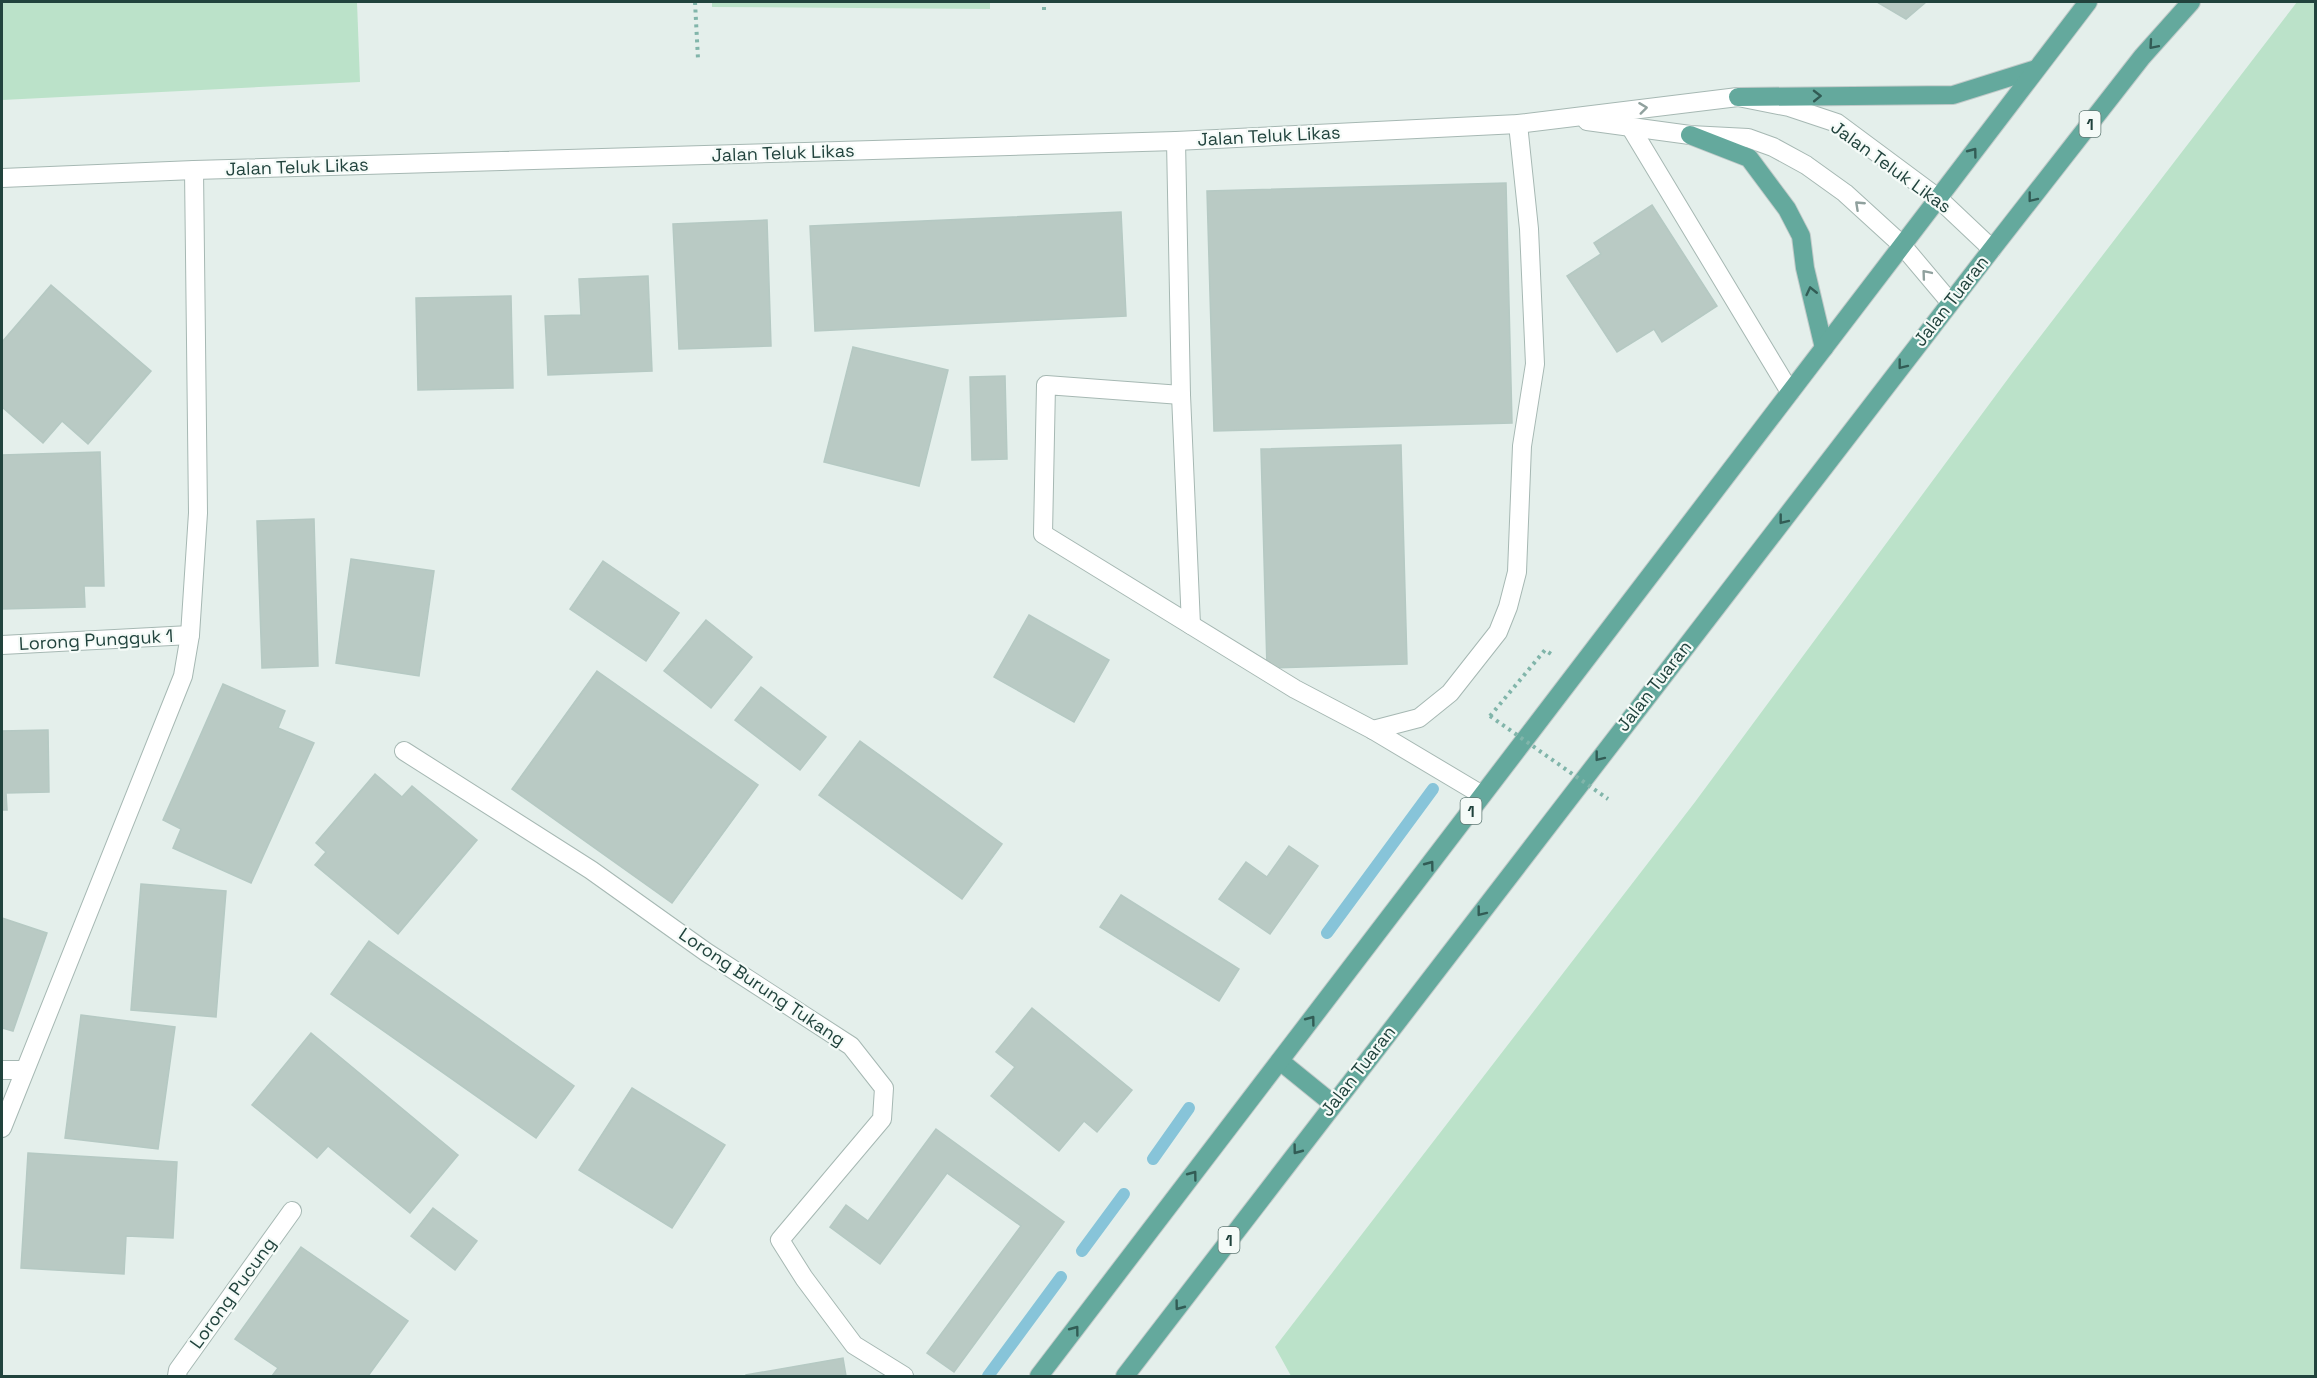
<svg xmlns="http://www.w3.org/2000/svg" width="2317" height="1378" font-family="'Space Grotesk',sans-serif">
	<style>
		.green { fill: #bbe2c9 }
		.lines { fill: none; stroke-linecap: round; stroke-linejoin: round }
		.stream { stroke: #87c4d9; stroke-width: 12 }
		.building { fill: #b9cac4; stroke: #b5c9c3; stroke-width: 1.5 }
		.minor-casing { stroke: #a6b8b3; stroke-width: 20 }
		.major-casing { stroke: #c1cac9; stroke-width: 20 }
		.path { stroke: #81b5aa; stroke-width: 4; stroke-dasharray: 3 4.5; stroke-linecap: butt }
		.minor { stroke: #fff; stroke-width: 18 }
		.major { stroke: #64a99d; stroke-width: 18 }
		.path-bridge { stroke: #81b5aa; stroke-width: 4; stroke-dasharray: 3 4.5; stroke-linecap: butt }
		.oneway { stroke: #325c55 }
		.oneway2 { stroke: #90a19e }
		.labels { text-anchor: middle; stroke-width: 4.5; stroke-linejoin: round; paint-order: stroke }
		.shield { fill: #f5fbf8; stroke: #617a75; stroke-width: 1.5 }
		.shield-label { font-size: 16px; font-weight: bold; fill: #21433d }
		.street-label { font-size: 18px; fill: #21433d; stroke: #f5fbf8 }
	</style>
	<rect width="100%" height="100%" fill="#e4efeb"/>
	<g class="green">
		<polygon points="2,2 357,2 360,82 2,100"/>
		<polygon points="712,2 990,2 990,9 712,7"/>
		<polygon points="2297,2 2316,2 2315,1376 1291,1376 1275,1347 1695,802 2013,372"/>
	</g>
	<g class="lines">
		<g class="stream">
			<polyline points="1327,933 1433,789"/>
			<polyline points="1153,1159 1189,1108"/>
			<polyline points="1082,1251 1124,1194"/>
			<polyline points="988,1376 1061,1277"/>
		</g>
	</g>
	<g class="building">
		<polygon points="1877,2 1926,2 1906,19"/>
		<polygon points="1506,183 1512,423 1214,431 1207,191"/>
		<polygon points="1652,205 1717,306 1662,342 1654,329 1617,352 1567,276 1601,254 1594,243"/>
		<polygon points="1121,212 1126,316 815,331 810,226"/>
		<polygon points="767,220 771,346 679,349 673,224"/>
		<polygon points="648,276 652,371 548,375 545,316 581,315 579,279"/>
		<polygon points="51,285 151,371 88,444 62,421 43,443 2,407 2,342"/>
		<polygon points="511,296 513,388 418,390 416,298"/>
		<polygon points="853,347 948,370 919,486 824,462"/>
		<polygon points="1005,376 1007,459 972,460 970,377"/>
		<polygon points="1401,445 1407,664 1267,668 1261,449"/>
		<polygon points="100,452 104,586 84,586 85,607 2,609 2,455"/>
		<polygon points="314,519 318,666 262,668 257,521"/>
		<polygon points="351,559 434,571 419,676 336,663"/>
		<polygon points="603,561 679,613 646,661 570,609"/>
		<polygon points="1029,615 1109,660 1074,722 994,677"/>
		<polygon points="706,620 752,657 711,708 664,671"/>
		<polygon points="597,671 758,785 672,903 512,789"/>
		<polygon points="223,684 285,711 278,728 314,743 251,883 173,848 181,829 163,820"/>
		<polygon points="761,687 826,737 800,770 735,720"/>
		<polygon points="48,730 49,792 6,793 7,810 2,810 2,731"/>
		<polygon points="860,741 1002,844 962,899 819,795"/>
		<polygon points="375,774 402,797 412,786 477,840 398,934 315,865 326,852 316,843"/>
		<polygon points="1289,846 1318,866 1270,934 1219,899 1246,862 1267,877"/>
		<polygon points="141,884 226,891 216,1017 131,1010"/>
		<polygon points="1121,895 1239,969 1219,1001 1100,927"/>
		<polygon points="2,918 47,933 13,1031 2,1028"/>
		<polygon points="369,941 574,1086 536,1138 331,994"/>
		<polygon points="1032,1008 1132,1090 1097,1132 1084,1121 1059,1151 991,1096 1015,1067 996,1052"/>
		<polygon points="81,1015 175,1027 158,1149 65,1138"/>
		<polygon points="311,1033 458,1155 410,1213 328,1146 317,1158 252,1105"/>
		<polygon points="632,1088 725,1145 672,1228 579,1170"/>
		<polygon points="936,1129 1064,1222 954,1372 927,1353 1021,1226 947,1173 880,1264 830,1227 846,1205 868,1221"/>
		<polygon points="28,1153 177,1162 173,1238 126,1236 124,1274 21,1268"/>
		<polygon points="433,1208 477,1241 455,1270 411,1236"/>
		<polygon points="301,1247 408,1321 368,1376 272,1376 278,1368 235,1339"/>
		<polygon points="843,1358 846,1376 746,1376 746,1375"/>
	</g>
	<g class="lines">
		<g class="minor-casing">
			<g id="minor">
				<polyline points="1587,121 1690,135 1748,138 1773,147 1806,165 1845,193 1902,245 1950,302"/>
				<polyline points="1631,128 1790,392"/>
				<polyline points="1176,141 1181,395 1191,625"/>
				<polyline points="2,178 194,170 1176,141 1518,124 1738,97 1789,107 1837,123 1938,198 1992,249"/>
				<polyline points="1181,395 1046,385 1043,534 1295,689 1373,730 1482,795"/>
				<polyline points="2,645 190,635"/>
				<polyline points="1373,730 1419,718 1450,693 1498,632 1508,607 1517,572 1522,446 1535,364 1529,229 1518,124"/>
				<polyline points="404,751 591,870 706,952 851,1046 884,1088 882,1119 780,1240 804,1278 854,1345 904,1376"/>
				<polyline points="2,1070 24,1070"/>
				<polyline points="2,1128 183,676 190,635 198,513 194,170"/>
				<polyline points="177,1376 178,1370 292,1211"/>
			</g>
		</g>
		<g class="major-casing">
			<g id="major">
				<polyline points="1738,97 1953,95 2036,69"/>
				<polyline points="1690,135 1749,158 1787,209 1801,236 1805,268 1824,348"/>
				<polyline points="1280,1061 1333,1104"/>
				<polyline points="1039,1376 2088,2"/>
				<polyline points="1125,1376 1992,249 2142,57 2191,2"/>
			</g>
		</g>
		<g class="path">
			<polyline points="695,2 698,59"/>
			<polyline points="1044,10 1044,2"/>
			<polyline points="1490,716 1545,650 1551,654"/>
		</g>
		<use href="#minor" class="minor"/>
		<use href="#major" class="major"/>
		<polyline class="path-bridge" points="1490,716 1608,799"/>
	</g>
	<defs><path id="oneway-chevron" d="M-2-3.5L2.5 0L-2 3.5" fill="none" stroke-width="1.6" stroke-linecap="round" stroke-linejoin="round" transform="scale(1.5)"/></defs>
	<g class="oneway">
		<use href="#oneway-chevron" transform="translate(2153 45) rotate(131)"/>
		<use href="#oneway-chevron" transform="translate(1817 96) rotate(-1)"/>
		<use href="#oneway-chevron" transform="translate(1973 152) rotate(-53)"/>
		<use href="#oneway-chevron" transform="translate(2032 198) rotate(128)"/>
		<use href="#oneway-chevron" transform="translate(1811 291) rotate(-103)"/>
		<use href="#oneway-chevron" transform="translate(1902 365) rotate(128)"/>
		<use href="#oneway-chevron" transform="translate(1783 520) rotate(128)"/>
		<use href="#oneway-chevron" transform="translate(1599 757) rotate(128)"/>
		<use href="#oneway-chevron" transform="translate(1430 865) rotate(-53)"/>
		<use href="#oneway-chevron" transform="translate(1481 912) rotate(128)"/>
		<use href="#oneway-chevron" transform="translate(1311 1020) rotate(-53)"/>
		<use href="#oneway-chevron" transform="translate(1297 1150) rotate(127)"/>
		<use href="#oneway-chevron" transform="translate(1193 1175) rotate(-53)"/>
		<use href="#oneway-chevron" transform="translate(1179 1306) rotate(127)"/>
		<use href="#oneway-chevron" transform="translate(1075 1330) rotate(-53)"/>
	</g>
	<g class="oneway2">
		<use href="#oneway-chevron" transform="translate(1643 108) rotate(-7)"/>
		<use href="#oneway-chevron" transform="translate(1859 205) rotate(-137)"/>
		<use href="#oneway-chevron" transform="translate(1926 274) rotate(-130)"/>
	</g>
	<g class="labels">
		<g class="shield">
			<rect x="2079.5" y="111" width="21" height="26" rx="4.5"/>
			<rect x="1460.5" y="798" width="21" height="26" rx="4.5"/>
			<rect x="1218.5" y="1227" width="21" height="26" rx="4.5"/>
		</g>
		<g class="shield-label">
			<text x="2090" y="130">1</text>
			<text x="1471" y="817">1</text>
			<text x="1229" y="1246">1</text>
		</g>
		<g class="street-label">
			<text transform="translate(1269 136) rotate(-3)" y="6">Jalan Teluk Likas</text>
			<text transform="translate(783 153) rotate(-2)" y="6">Jalan Teluk Likas</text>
			<text transform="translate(297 167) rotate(-2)" y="6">Jalan Teluk Likas</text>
			<text transform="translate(1891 167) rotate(36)" y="6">Jalan Teluk Likas</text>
			<text transform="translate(1951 301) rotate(-52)" y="6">Jalan Tuaran</text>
			<text transform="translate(96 640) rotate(-3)" y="6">Lorong Pungguk 1</text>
			<text transform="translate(1654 686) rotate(-52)" y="6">Jalan Tuaran</text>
			<text transform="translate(762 987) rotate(34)" y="6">Lorong Burung Tukang</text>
			<text transform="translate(1358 1071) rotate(-52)" y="6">Jalan Tuaran</text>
			<text transform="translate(233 1293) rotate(-54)" y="6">Lorong Pucung</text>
		</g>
	</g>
	<rect width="2317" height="1378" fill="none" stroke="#21433d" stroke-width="6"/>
</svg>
